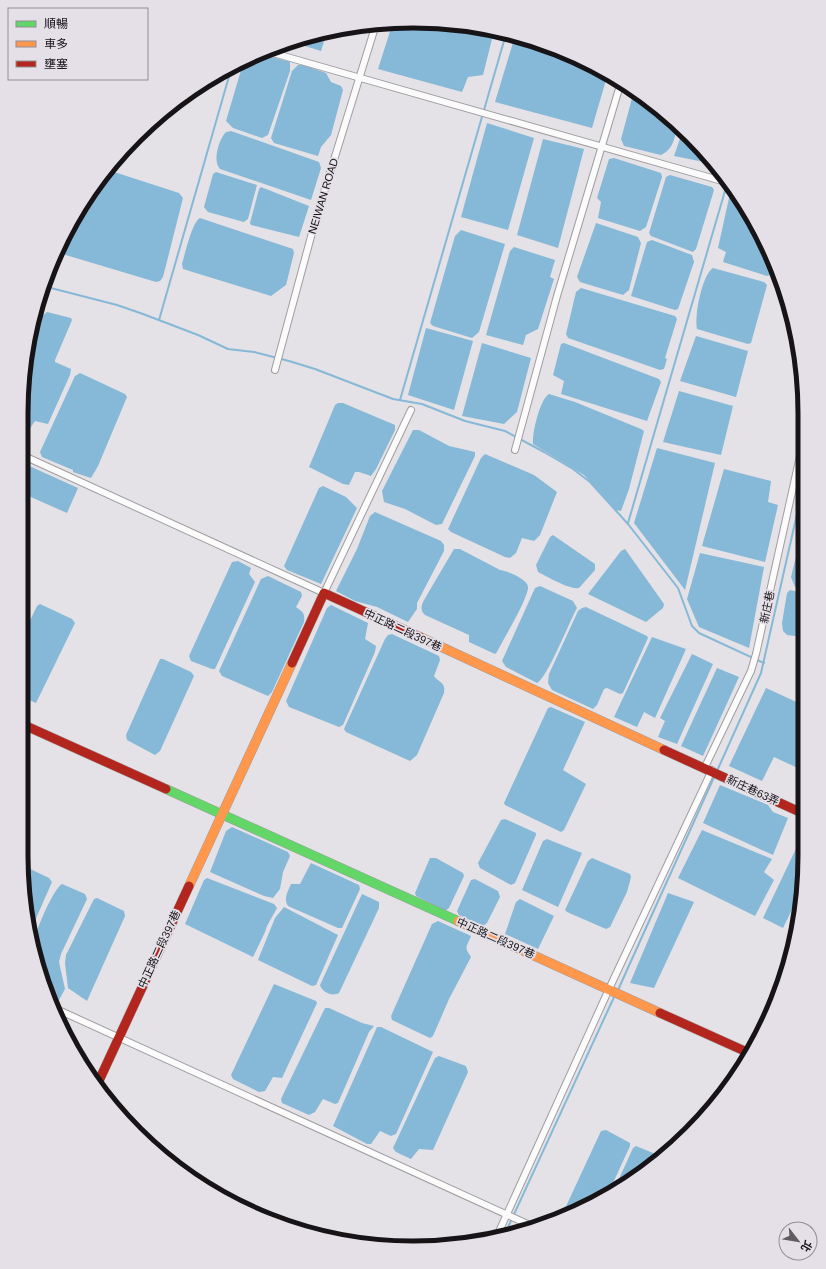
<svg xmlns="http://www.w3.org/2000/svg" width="826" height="1269" font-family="Arial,'Noto Sans TC',sans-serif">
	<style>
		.water { fill: #86b8d7 }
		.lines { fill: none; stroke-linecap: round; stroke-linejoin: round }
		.stream { stroke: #86b8d7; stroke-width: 2 }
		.street-casing { stroke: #9f9da0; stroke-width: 8 }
		.fast-casing { stroke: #9f9da0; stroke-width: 10 }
		.slow-casing { stroke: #9f9da0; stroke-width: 10 }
		.jam-casing { stroke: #9f9da0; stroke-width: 10 }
		.street { stroke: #fbfbfb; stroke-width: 6 }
		.fast { stroke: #63d668; stroke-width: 9 }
		.slow { stroke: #ff974d; stroke-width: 9 }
		.jam { stroke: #b3261e; stroke-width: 9 }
		.labels { text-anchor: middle; stroke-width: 3.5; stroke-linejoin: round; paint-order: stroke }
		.street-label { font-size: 11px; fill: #161417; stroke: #e5e0e8 }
		.rim { fill: none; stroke: #161417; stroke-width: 5 }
	</style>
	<rect width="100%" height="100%" fill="#e4e2e6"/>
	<g class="water">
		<polygon points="393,22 464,24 494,31 483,75 468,77 462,92 378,69"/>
		<polygon points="327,32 321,51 292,42 312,34"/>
		<polygon points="515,36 541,43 608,73 592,128 495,102"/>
		<polygon points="261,54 290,62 290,71 268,135 262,138 233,128 226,121 244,60"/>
		<polygon points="298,65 303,65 326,73 331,82 341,86 343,90 331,135 321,147 318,156 274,143 271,138 292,71"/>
		<path d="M634,91L672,118L678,125C674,138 674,149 661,155L624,146L621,139Z"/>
		<polygon points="487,123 534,138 508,230 461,217"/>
		<polygon points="683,130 714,164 674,156"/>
		<path d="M231,131L319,162L321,168L311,200L220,169C212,161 219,139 226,132Z"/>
		<polygon points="543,139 584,149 558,248 517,235"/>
		<polygon points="614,158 661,173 662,177 646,227 640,231 598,218 601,202 597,198 609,159"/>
		<polygon points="108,170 179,193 183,198 163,277 160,281 156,282 59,253 61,250 59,249 61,240"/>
		<polygon points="216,172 257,185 248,219 244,222 208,212 204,207 213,174"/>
		<polygon points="670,175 712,187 714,190 696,249 693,252 651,236 649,233 666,177"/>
		<polygon points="261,187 309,206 299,237 251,225 250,223 259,189"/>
		<polygon points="737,195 765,240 773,263 770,275 767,276 723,262 726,252 718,248 729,198"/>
		<path d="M200,218L293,249L294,253L286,285L271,296L183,269L182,264C185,254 192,222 200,218Z"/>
		<polygon points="596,223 638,237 641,243 629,290 623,295 580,282 577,277"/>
		<polygon points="461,230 505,244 479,332 472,338 433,326 430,323 455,236"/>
		<polygon points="652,240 692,255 694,262 678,309 675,310 631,296 647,242"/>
		<polygon points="514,247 555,260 550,277 554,279 538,329 526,335 523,345 486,335 510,251"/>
		<path d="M713,268L764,282L767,285L751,343L748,344L697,329C694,316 702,275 713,268Z"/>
		<polygon points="581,288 675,316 677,319 665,358 667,359 664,369 660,370 568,338 566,334 576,292"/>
		<polygon points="47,312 71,318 72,320 55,360 55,362 71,369 70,375 48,424 35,421 24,437 24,362 31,338 41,317"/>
		<polygon points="426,328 473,341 454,410 408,395"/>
		<polygon points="696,336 748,351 736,397 680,381"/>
		<polygon points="482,343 531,358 517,412 504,424 462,416"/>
		<polygon points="564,343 659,379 661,382 647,421 561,394 564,381 553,375 561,344"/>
		<polygon points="80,373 125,394 127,397 98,466 91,478 73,472 73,470 42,457 40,452 75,376"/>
		<polygon points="679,391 733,406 721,455 663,442"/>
		<path d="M549,394L575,402L641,429L644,431L629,489L621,511L616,510L584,475L533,444C532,433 540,399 549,394Z"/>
		<polygon points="338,403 343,403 395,425 395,430 376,469 371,476 359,472 355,472 349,485 343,484 309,467 335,405"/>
		<polygon points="413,430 419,430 449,446 475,452 475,456 442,524 436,525 405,509 384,502 382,491"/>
		<polygon points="657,448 715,463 685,590 634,523"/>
		<polygon points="485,454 534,475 557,492 540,535 534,541 522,538 516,553 510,558 505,557 451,532 448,529 481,458"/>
		<polygon points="27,465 78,488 67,513 24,494 24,470"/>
		<polygon points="724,469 771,481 768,502 778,505 765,562 702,546"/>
		<polygon points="323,486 346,497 357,508 321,584 287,570 284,566 319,488"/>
		<polygon points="375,512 441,541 444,545 444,551 417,603 417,609 408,622 377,607 355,601 336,591 357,549 370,516"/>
		<path d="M553,535L595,564V570L579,588C570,590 548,577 538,572L536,565L550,537Z"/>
		<polygon points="803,537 803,589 795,587 791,577 799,544"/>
		<path d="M454,549H460L500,570C507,571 528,579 528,587C528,599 504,638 497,652L495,654L469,642V635L425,615C420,610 421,606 424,600Z"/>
		<polygon points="625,549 664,604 663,608 646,622 588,594 621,551"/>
		<polygon points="700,553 764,567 749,648 699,627 687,599"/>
		<polygon points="238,561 251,568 249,574 255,582 215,669 212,669 191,661 189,656 232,562"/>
		<path d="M268,576L301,592L302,596L296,607C303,612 305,613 304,622L272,692L268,696L222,676L219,671L261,579Z"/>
		<path d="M540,586L573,601L577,608C570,620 547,679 537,683L506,667L502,661L535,588Z"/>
		<polygon points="790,590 803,593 803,637 787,635 783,631 782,623 787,593"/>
		<polygon points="40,604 72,619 75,623 36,703 24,698 24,633 37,606"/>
		<polygon points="331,605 368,623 365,639 376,646 375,652 343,725 339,727 289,707 286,701 327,608"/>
		<polygon points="586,607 647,636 648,638 623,693 620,694 607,688 604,689 597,705 593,709 552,690 548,683 549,674 578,611 582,608"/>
		<path d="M392,634L439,656L440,660L434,676C439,683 446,682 444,693L417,755L410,761L346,732L344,729L385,639L388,635Z"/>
		<polygon points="652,637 686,649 655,718 644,712 637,727 614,717"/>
		<polygon points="692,654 713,664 677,744 658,737 665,721 660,718"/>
		<polygon points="160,659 163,659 191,672 194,676 160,751 155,755 127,740 126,735"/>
		<polygon points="717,668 739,677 703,756 681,746"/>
		<polygon points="766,688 803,705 802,770 774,757 762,781 729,766"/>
		<polygon points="551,707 585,722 563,770 586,784 564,830 561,832 505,805 504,803 548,708"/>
		<polygon points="720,785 768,805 773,812 788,818 773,855 703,823"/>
		<polygon points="505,819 536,833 536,835 515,883 511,885 480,868 478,863 501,820"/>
		<polygon points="232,827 288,852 290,856 283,872 280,889 273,898 264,896 210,872 226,831"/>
		<polygon points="702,830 772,859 764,872 774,880 755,916 678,878"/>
		<polygon points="802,836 802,889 783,928 763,918"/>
		<polygon points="547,839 582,853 558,907 522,890 543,841"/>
		<polygon points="430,858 436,858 463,873 464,876 449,908 445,911 416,896 415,893"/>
		<polygon points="592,858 630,874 631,877 627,892 610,927 606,929 567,912 565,910 588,861"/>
		<path d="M311,863L359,885L360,889L342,928H338L288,906C283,899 288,891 291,884H300Z"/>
		<polygon points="24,866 49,878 52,882 30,932 24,907"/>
		<polygon points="207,878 274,904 277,908 267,926 265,932 253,957 185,924 204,880"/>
		<polygon points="475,879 498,891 500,897 487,923 483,926 459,915 457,911 471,880"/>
		<path d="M62,884L85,894L87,899L61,954L59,962L65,989L59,1000C56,1000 53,1000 50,998C44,992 31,950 33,942C36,931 53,889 62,884Z"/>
		<polygon points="668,893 694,902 654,988 630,983"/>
		<path d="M362,894L379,902V908L339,993C332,997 322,992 320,985Z"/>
		<polygon points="97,898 124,911 125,916 87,1001 68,988 65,963 66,955 94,899"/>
		<polygon points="520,899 554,916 538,949 505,934 516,902"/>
		<polygon points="284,907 338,935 316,985 312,986 258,960 275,918"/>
		<path d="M438,921L471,936C466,948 464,947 471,957L449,999L433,1036L430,1038L392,1020L391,1016L432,924Z"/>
		<polygon points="274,984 316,1001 317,1003 282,1078 273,1077 265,1091 259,1092 233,1079 231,1075"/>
		<polygon points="325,1008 329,1008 362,1023 374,1026 369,1032 338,1103 335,1104 323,1099 315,1112 309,1115 282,1103 281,1099"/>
		<polygon points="377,1027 381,1027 433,1052 396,1134 391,1136 380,1131 371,1144 367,1144 333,1126"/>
		<polygon points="439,1056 466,1066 468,1072 433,1150 419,1149 411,1159 396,1152 393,1148 435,1058"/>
		<polygon points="606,1130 630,1143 630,1146 607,1196 562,1215 601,1131"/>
		<polygon points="636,1146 658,1155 613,1192 633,1148"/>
	</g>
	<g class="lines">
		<g class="stream">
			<polyline points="47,287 117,305 143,314 198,335 228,349 254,352 289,361 315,369 393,399 422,404 465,421 505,431 544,452 573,469 590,482 628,524 678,588 692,626 699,633 764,663"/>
			<polyline points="159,320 232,66"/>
			<polyline points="400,400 506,34"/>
			<polyline points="628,523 727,184"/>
			<polyline points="717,771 761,673 804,483"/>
			<polyline points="618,990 715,775"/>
			<polyline points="504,1236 615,995"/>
		</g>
		<g class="street-casing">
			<g id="street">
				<polyline points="266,51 729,183"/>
				<polyline points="275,370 316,218 376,24"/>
				<polyline points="515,450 557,296 621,82"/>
				<polyline points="24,456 324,593 411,410"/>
				<polyline points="705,767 751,671 756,654 804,438"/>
				<polyline points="54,1008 534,1227"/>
				<polyline points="497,1236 609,989 712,770"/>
			</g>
		</g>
		<g class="fast-casing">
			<polyline id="fast" points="166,789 458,921"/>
		</g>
		<g class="slow-casing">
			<g id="slow">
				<polyline points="420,637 664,750"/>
				<polyline points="189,886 292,663"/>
				<polyline points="458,921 660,1013"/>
			</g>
		</g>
		<g class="jam-casing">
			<g id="jam">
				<polyline points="292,663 324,593 420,637"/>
				<polyline points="24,725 166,789"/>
				<polyline points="664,750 802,813"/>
				<polyline points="660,1013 749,1053"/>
				<polyline points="97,1085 189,886"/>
			</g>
		</g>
		<use href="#street" class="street"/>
		<use href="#fast" class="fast"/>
		<use href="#slow" class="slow"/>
		<use href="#jam" class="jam"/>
	</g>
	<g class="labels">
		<g class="street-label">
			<text transform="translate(323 196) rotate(-73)" y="4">NEIWAN ROAD</text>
			<text transform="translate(767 607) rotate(-78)" y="4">新庄巷</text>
			<text transform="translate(403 630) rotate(25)" y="4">中正路二段397巷</text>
			<text transform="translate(753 790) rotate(25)" y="4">新庄巷63弄</text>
			<text transform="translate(496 938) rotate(24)" y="4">中正路二段397巷</text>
			<text transform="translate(159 949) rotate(-65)" y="4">中正路二段397巷</text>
		</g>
	</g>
	<path d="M0 0H826V1269H0ZM413 28H413A385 385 0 0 1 798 413V856A385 385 0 0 1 413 1241H413A385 385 0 0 1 28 856V413A385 385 0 0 1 413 28Z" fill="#e5e0e8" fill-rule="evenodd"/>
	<path class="rim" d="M413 28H413A385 385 0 0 1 798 413V856A385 385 0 0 1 413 1241H413A385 385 0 0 1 28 856V413A385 385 0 0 1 413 28Z"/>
	<rect x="8" y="8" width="140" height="72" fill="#e5e0e8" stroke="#928e94"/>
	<rect x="16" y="21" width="20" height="6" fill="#63d668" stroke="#928e94"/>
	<text x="44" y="28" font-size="12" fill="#161417">順暢</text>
	<rect x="16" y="41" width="20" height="6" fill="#ff974d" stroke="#928e94"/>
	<text x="44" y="48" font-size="12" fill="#161417">車多</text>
	<rect x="16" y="61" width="20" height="6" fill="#b3261e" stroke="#928e94"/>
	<text x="44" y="68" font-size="12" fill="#161417">壅塞</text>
	<g transform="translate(798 1241) rotate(121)"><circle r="19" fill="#e5e0e8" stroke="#928e94"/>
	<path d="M0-3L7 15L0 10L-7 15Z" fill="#5e5c5f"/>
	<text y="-6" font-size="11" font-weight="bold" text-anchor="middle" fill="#161417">北</text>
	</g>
</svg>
